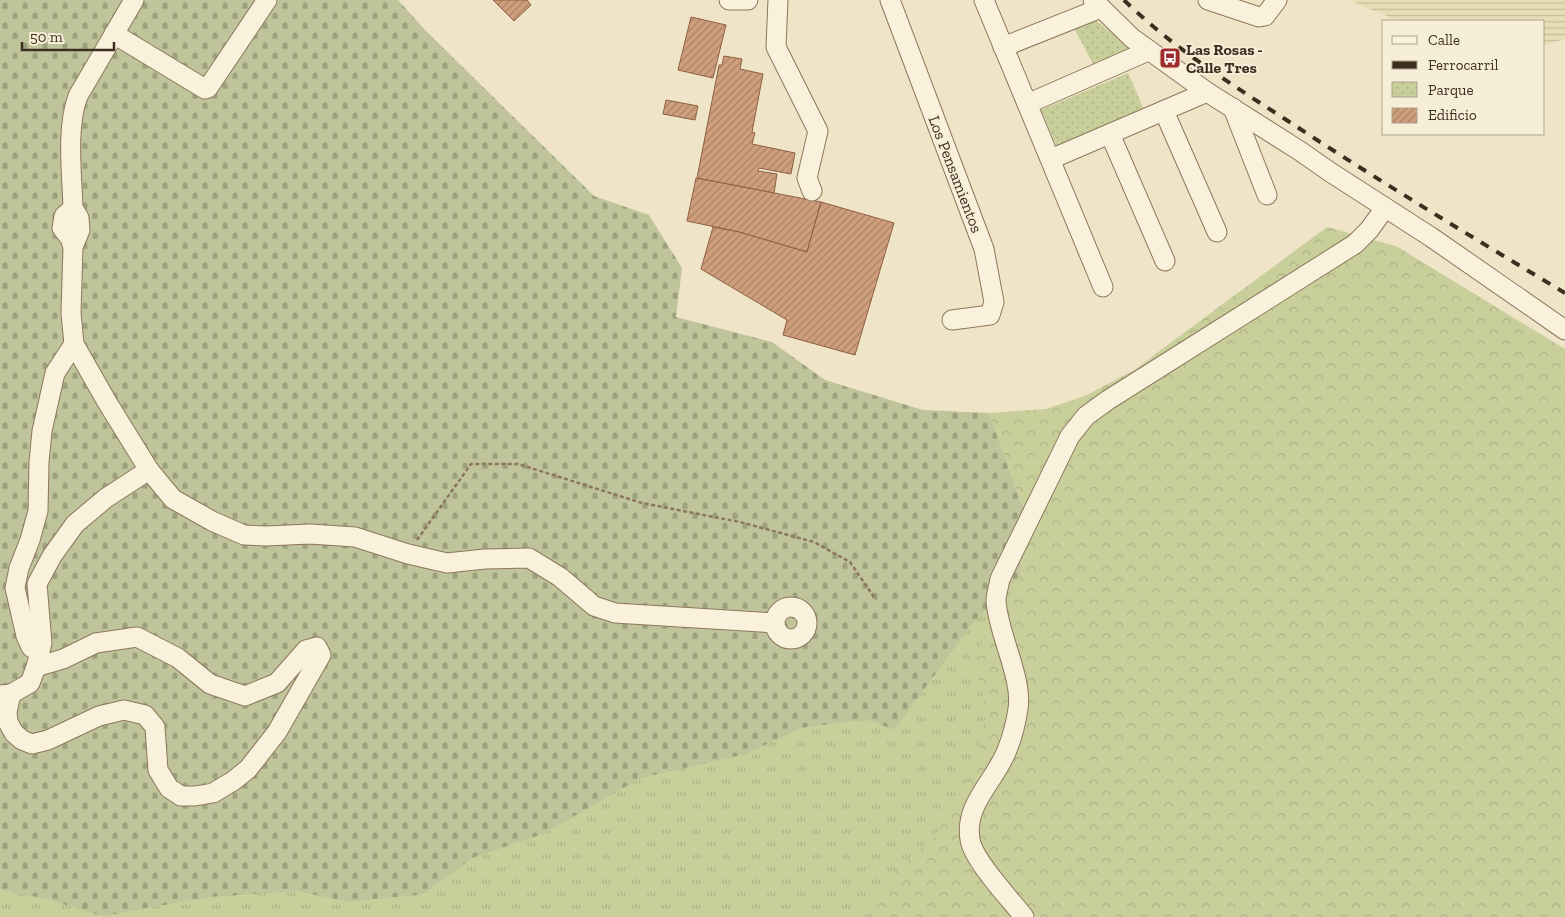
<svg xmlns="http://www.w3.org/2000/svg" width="1565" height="917" font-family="'Zilla Slab',serif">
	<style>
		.farmland { fill: url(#farmland-rules) }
		.grass { fill: url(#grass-tufts) }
		.forest { fill: url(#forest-crowns) }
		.cemetery { fill: url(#cemetery-stones) }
		.park { fill: url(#park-dots) }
		.building { fill: url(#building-hatch); stroke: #8d5f41 }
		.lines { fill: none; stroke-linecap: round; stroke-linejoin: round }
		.minor-casing { stroke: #8d765c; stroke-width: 21 }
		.path { stroke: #8d765c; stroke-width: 2.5; stroke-dasharray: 4 2.5; stroke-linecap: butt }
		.minor { stroke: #faf1dc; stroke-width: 19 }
		.rail { stroke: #3d2e20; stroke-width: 4; stroke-dasharray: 9 9; stroke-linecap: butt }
		.labels { text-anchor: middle; stroke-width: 4; stroke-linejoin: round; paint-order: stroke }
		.poi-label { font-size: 16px; font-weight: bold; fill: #3d2e20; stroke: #f7eed8; text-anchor: start }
		.street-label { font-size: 16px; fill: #3d2e20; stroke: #f7eed8 }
	</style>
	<defs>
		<pattern id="farmland-rules" width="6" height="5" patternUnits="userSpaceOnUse" patternTransform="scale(1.25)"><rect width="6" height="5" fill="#e6deb5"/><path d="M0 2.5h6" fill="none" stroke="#c6bf9b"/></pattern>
		<pattern id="grass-tufts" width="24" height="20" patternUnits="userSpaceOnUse" patternTransform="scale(1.25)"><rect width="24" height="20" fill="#c9cf9b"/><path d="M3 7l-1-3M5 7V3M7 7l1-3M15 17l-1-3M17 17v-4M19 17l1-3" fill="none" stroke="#aeb285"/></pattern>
		<pattern id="forest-crowns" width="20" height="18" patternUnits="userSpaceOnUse" patternTransform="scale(1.25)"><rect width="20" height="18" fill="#c9cf9b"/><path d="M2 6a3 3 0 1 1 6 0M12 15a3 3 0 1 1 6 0" fill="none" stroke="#aeb285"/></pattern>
		<pattern id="cemetery-stones" width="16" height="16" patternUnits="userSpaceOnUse" patternTransform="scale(1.25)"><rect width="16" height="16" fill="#bfc49a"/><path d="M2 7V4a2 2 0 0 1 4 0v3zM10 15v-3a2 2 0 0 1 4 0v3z" fill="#9ca07d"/></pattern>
		<pattern id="park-dots" width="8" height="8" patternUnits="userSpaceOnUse" patternTransform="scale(1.25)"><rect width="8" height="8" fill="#c9cf9b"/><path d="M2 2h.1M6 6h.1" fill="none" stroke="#aeb285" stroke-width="1.8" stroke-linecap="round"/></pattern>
		<pattern id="building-hatch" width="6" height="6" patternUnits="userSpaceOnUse" patternTransform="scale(1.25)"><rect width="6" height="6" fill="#cf9f7d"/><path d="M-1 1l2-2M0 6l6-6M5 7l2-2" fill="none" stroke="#a98266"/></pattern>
	</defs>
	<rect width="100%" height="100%" fill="#f0e4c8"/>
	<polygon class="farmland" points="1348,0 1565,0 1565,39 1544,45 1544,21 1399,21"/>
	<polygon class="grass" points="1011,572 1034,580 990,769 879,917 0,917 0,880"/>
	<polygon class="forest" points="1327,227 1396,246 1565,349 1565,917 860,917 877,898 893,871 935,836 977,764 986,712 974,657 1020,576 1026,516 989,413 1046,409 1085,396 1136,369 1162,349"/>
	<polygon class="cemetery" points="0,0 398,0 425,30 594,196 649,215 682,268 676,317 772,342 825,380 923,410 989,413 1026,516 1020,576 973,623 894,730 866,719 801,728 746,754 641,778 543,834 472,858 424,894 349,902 297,891 210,897 102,916 47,899 0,890"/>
	<g class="park">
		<polygon points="1094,19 1131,48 1094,66 1074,28"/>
		<polygon points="1128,73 1145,112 1058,149 1041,110"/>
	</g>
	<g class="building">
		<polygon points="493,0 527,0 531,5 514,21"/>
		<polygon points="691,17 726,25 713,78 678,70"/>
		<polygon points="724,56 742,59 740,69 763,74 752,132 755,133 752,144 795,153 791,174 759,168 758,171 777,174 774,193 697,178 719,65 722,65"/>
		<polygon points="666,100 698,106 695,120 663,114"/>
		<polygon points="696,178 821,202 807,252 739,232 687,221"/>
		<polygon points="821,202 894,223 855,355 783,335 787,320 701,269 713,227 739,232 807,252"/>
	</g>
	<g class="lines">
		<g class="minor-casing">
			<g id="minor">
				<path d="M134,0L78,96C66,128 72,174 73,208L79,218L80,230L73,247L71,313L74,344L107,402L149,470L173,499L212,521L244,535L266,536L310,534L355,537L408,554L447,563L485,559L529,558L560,577L594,606L615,613L775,623"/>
				<polyline points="729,0 748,0"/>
				<polyline points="778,0 776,47 818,131 807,178 812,191"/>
				<polyline points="890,0 984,249 994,302 990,315 952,320"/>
				<polyline points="984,0 1103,287"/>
				<polyline points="1093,0 1132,38 1207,92 1300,151 1330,172 1431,237 1565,330"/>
				<polyline points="1208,0 1259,17 1265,16 1277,0"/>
				<polyline points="114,34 205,89 208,88 267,0"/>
				<polyline points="1003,47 1101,8"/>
				<polyline points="1027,104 1148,51"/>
				<polyline points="1233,108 1267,195"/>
				<polyline points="1164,111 1217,232"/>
				<polyline points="1110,134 1165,261"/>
				<polyline points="1051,159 1207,92"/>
				<polyline points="73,208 64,216 62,228 70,238 73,247"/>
				<circle cx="791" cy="623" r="16"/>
				<polyline points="40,653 31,647 26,636 15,588 19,568 30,540 38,511 39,462 42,431 55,373 74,344"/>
				<polyline points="11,694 7,712 8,722 14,733 22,740 32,744 48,740 99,716 124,710 145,715 155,727 158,770 169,788 181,796 195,796 213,793 233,781 248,769 277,732 321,655 317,647 306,650 277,683 245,696 210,684 178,658 137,637 96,643 63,659 36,667"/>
				<polyline points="0,695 11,694 30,683 36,667 42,643 37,584 52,556 75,524 106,498 149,470"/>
				<path d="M1024,917C1011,900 972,859 970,839C964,804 996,780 1007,750C1012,738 1016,722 1018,709C1023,678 998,634 996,601C996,594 999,586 1000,579L1070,436L1086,416L1108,400L1355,244L1369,230L1385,208"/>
			</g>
		</g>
		<polyline class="path" points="417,540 471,464 518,464 642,503 740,522 814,542 850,562 876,600"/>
		<use href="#minor" class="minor"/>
		<path class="rail" d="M1124,0C1173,48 1231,84 1288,121C1379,181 1472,237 1565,293"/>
	</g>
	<defs>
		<g id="bus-square" transform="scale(1.125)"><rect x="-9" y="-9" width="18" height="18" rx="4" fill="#9e2a2b" stroke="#f7eed8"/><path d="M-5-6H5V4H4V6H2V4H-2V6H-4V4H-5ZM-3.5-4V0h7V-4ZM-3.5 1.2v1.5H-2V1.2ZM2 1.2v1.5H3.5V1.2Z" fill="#fff"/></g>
	</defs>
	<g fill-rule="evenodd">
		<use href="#bus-square" x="1170" y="58"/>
	</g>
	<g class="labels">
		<g class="poi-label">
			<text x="1186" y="55">Las Rosas -<tspan x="1186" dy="18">Calle Tres</tspan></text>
		</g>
		<g class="street-label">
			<text transform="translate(956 174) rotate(69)" y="6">Los Pensamientos</text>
		</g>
	</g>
	<rect x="1382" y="20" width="162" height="115" fill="#f7eed8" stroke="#ada18e"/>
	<rect x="1392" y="36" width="25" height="8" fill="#faf1dc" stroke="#ada18e"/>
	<text x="1428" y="45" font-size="15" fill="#3d2e20">Calle</text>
	<rect x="1392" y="61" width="25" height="8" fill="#3d2e20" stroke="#ada18e"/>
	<text x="1428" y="70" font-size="15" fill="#3d2e20">Ferrocarril</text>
	<rect x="1392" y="82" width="25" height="15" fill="url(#park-dots)" stroke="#ada18e"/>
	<text x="1428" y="95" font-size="15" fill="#3d2e20">Parque</text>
	<rect x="1392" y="108" width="25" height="15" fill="url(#building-hatch)" stroke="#ada18e"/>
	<text x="1428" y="120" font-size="15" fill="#3d2e20">Edificio</text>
	<path d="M22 42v8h92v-8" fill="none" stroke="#3d2e20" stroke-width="2.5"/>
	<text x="30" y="42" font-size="15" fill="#3d2e20" stroke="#f7eed8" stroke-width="4" paint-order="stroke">50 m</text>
</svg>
